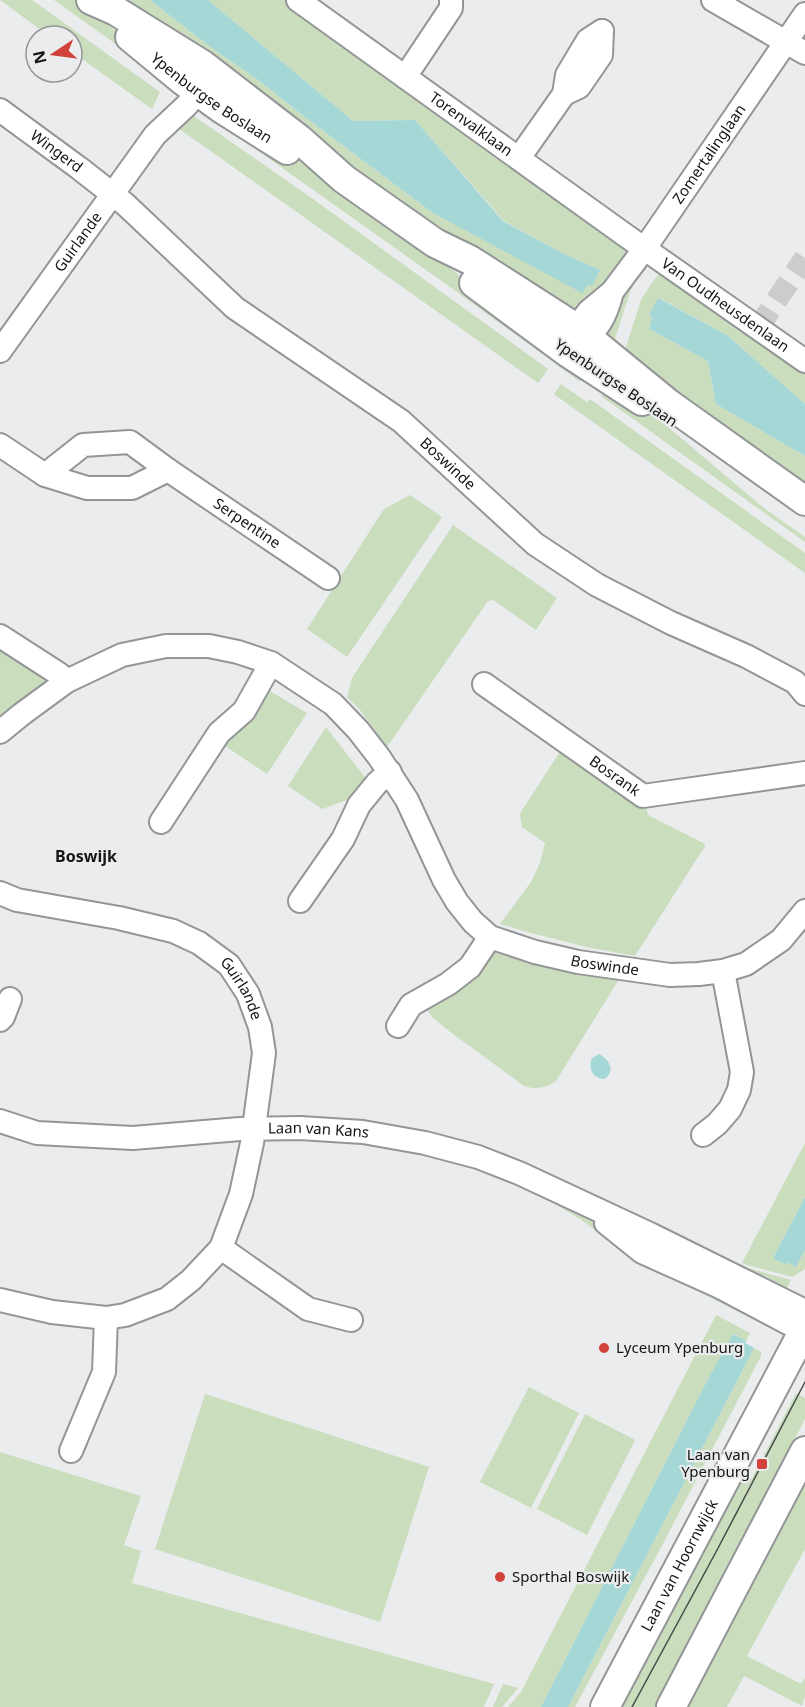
<svg xmlns="http://www.w3.org/2000/svg" width="805" height="1707" font-family="'Noto Sans',sans-serif">
	<style>
		.green { fill: #caddbd }
		.water { fill: #a5d7d7 }
		.lines { fill: none; stroke-linecap: round; stroke-linejoin: round }
		.minor-tunnel { stroke: #cbcccd; stroke-width: 22; stroke-dasharray: 22 11; stroke-linecap: butt }
		.minor-casing { stroke: #949597; stroke-width: 26 }
		.major-casing { stroke: #949597; stroke-width: 32 }
		.minor { stroke: #fff; stroke-width: 22 }
		.major { stroke: #fff; stroke-width: 28 }
		.tram { stroke: #494a4a; stroke-width: 1.5 }
		.poi-dot { fill: #d0423b; stroke: #ebecee; stroke-width: 2 }
		.labels { text-anchor: middle; stroke-width: 4.5; stroke-linejoin: round; paint-order: stroke }
		.street-label { font-size: 15px; fill: #141515; stroke: #ebecee }
		.poi-label { font-size: 15px; fill: #141515; stroke: #ebecee; text-anchor: start }
		.neighbourhood-label { font-size: 16px; font-weight: bold; fill: #141515; stroke: #ebecee }
	</style>
	<rect width="100%" height="100%" fill="#ebecee"/>
	<g class="green">
		<polygon points="0,0 32,0 160,92 152,109 72,52 72,36 49,36"/>
		<polygon points="54,0 78,0 154,63 165,79"/>
		<polygon points="106,0 150,0 213,49 257,79 301,114 433,213 582,292 589,284 592,285 600,270 564,254 504,221 415,120 353,121 208,0 288,0 631,248 613,277 578,311 571,311 537,297"/>
		<path d="M196,107C241,130 286,152 328,179C419,240 503,310 587,380L579,381L443,282Z"/>
		<polygon points="194,116 313,199 548,369 538,383 178,128 189,117"/>
		<polygon points="641,264 647,268 636,281 630,292 615,339 611,346 607,337 608,323"/>
		<polygon points="661,271 805,367 805,404 727,335 659,298 649,315 652,317 649,329 708,361 716,404 805,456 805,498 628,358 626,347 641,300 651,284"/>
		<polygon points="561,384 587,402 590,399 805,553 805,573 555,395 554,394"/>
		<polygon points="609,385 650,412 764,508 805,537 805,542 601,396"/>
		<polygon points="410,495 442,517 347,657 307,629 384,509"/>
		<polygon points="453,525 557,598 536,630 493,600 488,601 387,747 360,710 347,697 352,678"/>
		<polygon points="0,642 46,678 48,683 0,718"/>
		<polygon points="268,690 307,713 267,774 222,744"/>
		<polygon points="326,727 367,780 347,800 322,809 288,786"/>
		<polygon points="563,747 645,801 648,815 705,844 705,846 635,956 591,948 527,932 500,924 531,882 540,863 545,843 522,827 520,815 521,812"/>
		<path d="M493,946L621,976L556,1081C546,1088 536,1090 524,1086L449,1031L433,1018L426,1008Z"/>
		<polygon points="805,1143 805,1197 773,1258 786,1265 787,1262 796,1266 805,1250 805,1269 792,1277 747,1265 742,1263"/>
		<polygon points="561,1199 771,1320 768,1327 635,1259 580,1219 558,1206"/>
		<polygon points="685,1237 748,1268 791,1280 784,1294 683,1241"/>
		<polygon points="716,1315 750,1333 746,1341 734,1334 707,1381 541,1707 508,1707 521,1692"/>
		<polygon points="754,1348 761,1352 761,1356 658,1553 575,1707 568,1707"/>
		<polygon points="784,1386 790,1389 746,1475 752,1478 796,1393 805,1398 805,1419 697,1625 659,1707 614,1707"/>
		<polygon points="529,1387 579,1413 531,1508 480,1482"/>
		<polygon points="205,1394 429,1467 380,1622 155,1549"/>
		<polygon points="585,1414 635,1440 587,1535 537,1509"/>
		<polygon points="0,1452 141,1496 124,1545 141,1551 132,1583 494,1684 484,1707 0,1707"/>
		<polygon points="805,1469 805,1549 747,1656 801,1684 805,1678 805,1696 802,1706 744,1676 727,1707 677,1707"/>
		<polygon points="503,1684 518,1688 502,1707 493,1707"/>
	</g>
	<g class="water">
		<polygon points="150,0 208,0 353,121 415,120 503,221 564,254 600,270 592,286 589,284 582,293 433,213 301,114 257,79 213,49"/>
		<polygon points="658,298 727,335 805,404 805,456 716,404 708,361 649,329 652,317 649,315"/>
		<path d="M599,1054C610,1060 616,1072 604,1079C592,1078 588,1068 592,1058Z"/>
		<polygon points="805,1197 805,1250 796,1267 788,1262 786,1265 773,1258"/>
		<polygon points="733,1334 746,1341 745,1343 754,1348 568,1707 541,1707 707,1381"/>
	</g>
	<g class="lines">
		<polyline class="minor-tunnel" points="758,328 805,258"/>
		<g class="minor-casing">
			<g id="minor">
				<path id="s1" d="M298,0L625,235L805,361"/>
				<polyline points="713,0 805,53"/>
				<polyline points="405,77 451,8 451,0"/>
				<polyline points="564,94 579,87 601,55 602,31"/>
				<path id="s2" d="M0,110L79,168L125,204L235,308L401,421L535,544L597,585L671,623L746,656L795,682L805,694"/>
				<polyline points="519,158 564,94 567,75 588,40 602,31"/>
				<path id="s3" d="M570,344L576,328L589,311L612,292L645,248L805,14"/>
				<path d="M576,346C598,332 606,316 612,292"/>
				<path id="s4" d="M0,351L155,135L187,105L198,91L201,75"/>
				<polyline points="0,445 45,475 87,488 132,488 168,470"/>
				<path id="s5" d="M45,475L83,445L130,442L168,470L328,578"/>
				<polyline points="0,636 59,674 67,681"/>
				<path id="s6" d="M484,684L643,796L805,773"/>
				<path id="s7" d="M0,732L22,714L67,681L122,655L166,646H209L238,652L271,663L333,704L358,730L379,757L407,800L444,880L457,902L473,922L490,937L535,952L578,962L670,975L699,974L723,971L746,964L781,940L805,911"/>
				<polyline points="161,822 219,733 244,711 271,663"/>
				<path id="s8" d="M0,893L17,900L119,918L173,931L199,943L229,965L248,994L260,1027L264,1053L252,1143L241,1194L221,1248L191,1280L167,1299L125,1315L106,1318L52,1312L0,1300"/>
				<polyline points="300,901 343,839 359,805 377,783 390,772"/>
				<polyline points="0,1020 3,1017 10,999"/>
				<polyline points="398,1026 411,1005 448,984 470,967 490,937"/>
				<path id="s9" d="M0,1121L37,1133L133,1138L240,1129L300,1128L363,1132L425,1143L478,1157L519,1173L652,1235L805,1311"/>
				<polyline points="703,1135 717,1124 730,1109 739,1090 742,1072 723,971"/>
				<polyline points="606,1223 642,1252 720,1287 805,1332"/>
				<polyline points="221,1248 308,1309 351,1320"/>
				<polyline points="71,1451 104,1372 106,1318"/>
			</g>
		</g>
		<g class="major-casing">
			<g id="major">
				<polyline points="91,0 116,11 203,65 299,139 344,179 435,243 470,260 576,328 669,404 805,501"/>
				<path id="s10" d="M130,37L182,80L222,109L287,150"/>
				<polyline points="474,283 567,352 642,401"/>
				<path id="s11" d="M605,1707L805,1328"/>
				<polyline points="671,1707 805,1451"/>
			</g>
		</g>
		<use href="#minor" class="minor"/>
		<use href="#major" class="major"/>
		<polyline class="tram" points="632,1707 716,1552 805,1382"/>
	</g>
	<g class="poi-dot">
		<circle cx="604" cy="1348" r="6"/>
		<rect x="756" y="1458" width="12" height="12" rx="3"/>
		<circle cx="500" cy="1577" r="6"/>
	</g>
	<g class="labels">
		<g class="street-label">
			<text dy="5" stroke="none"><textPath href="#s10" startOffset="102">Ypenburgse Boslaan</textPath></text>
			<text dy="5" stroke="none"><textPath href="#s1" startOffset="213">Torenvalklaan</textPath></text>
			<text dy="5" stroke="none"><textPath href="#s2" startOffset="70">Wingerd</textPath></text>
			<text dy="5" stroke="none"><textPath href="#s3" startOffset="237">Zomertalinglaan</textPath></text>
			<text dy="5" stroke="none"><textPath href="#s4" startOffset="134">Guirlande</textPath></text>
			<text dy="5" stroke="none"><textPath href="#s1" startOffset="525">Van Oudheusdenlaan</textPath></text>
			<text transform="translate(616 383) rotate(34)" y="5">Ypenburgse Boslaan</text>
			<text dy="5" stroke="none"><textPath href="#s2" startOffset="572">Boswinde</textPath></text>
			<text dy="5" stroke="none"><textPath href="#s5" startOffset="238">Serpentine</textPath></text>
			<text dy="5" stroke="none"><textPath href="#s6" startOffset="160">Bosrank</textPath></text>
			<text dy="5" stroke="none"><textPath href="#s7" startOffset="774">Boswinde</textPath></text>
			<text dy="5" stroke="none"><textPath href="#s8" startOffset="270">Guirlande</textPath></text>
			<text dy="5" stroke="none"><textPath href="#s9" startOffset="321">Laan van Kans</textPath></text>
			<text dy="5" stroke="none"><textPath href="#s11" startOffset="160">Laan van Hoornwijck</textPath></text>
		</g>
		<g class="poi-label">
			<text x="616" y="1353">Lyceum Ypenburg</text>
			<text x="750" y="1460" text-anchor="end">Laan van<tspan x="750" dy="17">Ypenburg</tspan></text>
			<text x="512" y="1582">Sporthal Boswijk</text>
		</g>
		<g class="neighbourhood-label">
			<text x="86" y="862">Boswijk</text>
		</g>
	</g>
	<g transform="translate(54 54) rotate(257)"><circle r="28" fill="#ebecee" stroke="#959697" stroke-width="1.5"/>
	<path d="M0-4.5L10 22L0 15L-10 22Z" fill="#d0423b"/>
	<text y="-9" font-size="16" font-weight="bold" text-anchor="middle" fill="#141515">N</text>
	</g>
</svg>
